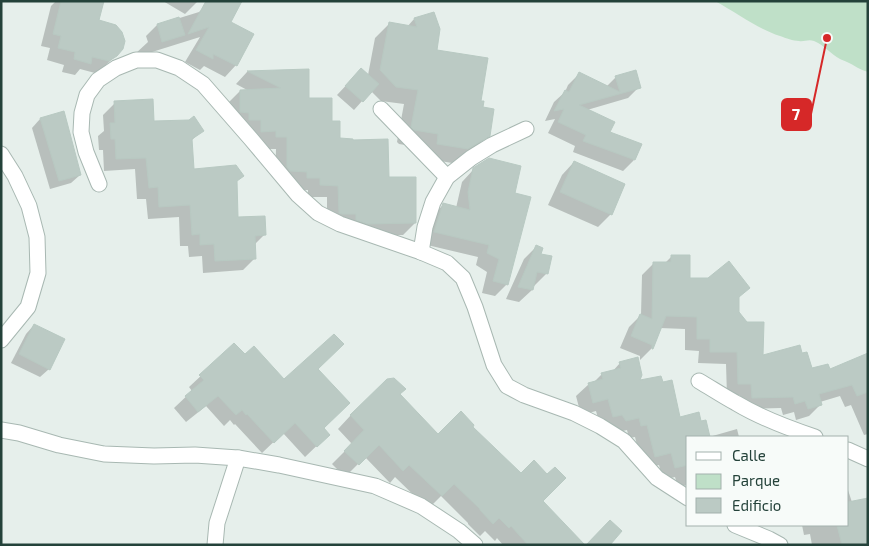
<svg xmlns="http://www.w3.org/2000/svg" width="869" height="546" font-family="'Exo 2',sans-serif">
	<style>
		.green { fill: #bfe0c8 }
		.shadow { fill: #0003 }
		.building { fill: #bbcac4; stroke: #b8c9c2 }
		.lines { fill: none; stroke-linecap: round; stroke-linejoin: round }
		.minor-casing { stroke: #a8b8b2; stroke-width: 17 }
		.minor { stroke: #fff; stroke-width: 15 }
		.leader { fill: none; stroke: #d62828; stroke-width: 2 }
		.callout-dot { fill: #d62828; stroke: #f7fbf9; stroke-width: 2 }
		.callout { fill: #d62828; stroke: #d62828; stroke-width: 2 }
		.callout-label { font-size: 16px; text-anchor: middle; font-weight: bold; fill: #fff }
	</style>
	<rect width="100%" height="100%" fill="#e6efeb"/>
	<path class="green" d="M715,1H868V72C860,70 854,65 847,62C845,61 842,60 840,59C831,54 824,45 814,41C808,39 804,42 799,41C793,41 786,38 780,36C756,28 737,13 715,1Z"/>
	<g class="shadow">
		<polygon points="56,1 103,1 90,53 101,36 113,24 121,33 116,55 103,68 95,73 80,69 75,75 62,72 64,65 47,60 50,48 41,46 51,6"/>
		<polygon points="163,1 198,1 185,14"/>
		<polygon points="213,1 244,1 239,4 229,22 236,65 225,77 204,66 200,70 185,62 200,37 136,57 135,54 148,42 146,36 157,25 199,12 205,7"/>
		<polygon points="433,13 436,51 480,102 488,135 473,150 452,163 423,158 424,148 399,144 397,142 404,104 381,101 371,91 354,110 337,95 353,78 368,75 375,38 390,23 407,27 414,19"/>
		<polygon points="307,71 308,99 331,123 339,139 387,179 415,223 403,235 355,236 327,225 327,197 308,197 308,190 295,190 295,184 278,183 275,180 276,149 264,149 228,103 240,91 249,91 236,84 247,72"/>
		<polygon points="579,74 606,87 616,77 639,87 628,98 587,110 634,160 623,171 573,152 575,146 548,133 555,119 545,121 554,102 565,92 568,85"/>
		<polygon points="115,103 153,123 202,130 191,141 193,171 235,183 237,219 265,234 254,245 255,258 243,270 203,273 202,256 189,257 188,246 180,246 179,217 148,219 146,199 137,199 135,169 104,171 103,150 99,150 98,136 104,131 103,115"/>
		<polygon points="63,112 80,175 71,183 50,189 32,128 40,119"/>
		<polygon points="574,162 611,214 598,227 548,205 562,175"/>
		<polygon points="474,169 513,194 507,284 495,296 482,293 487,272 476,265 478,257 423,244 432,216 444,204 456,208 462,182"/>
		<polygon points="536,247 547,273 534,286 533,286 532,290 519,302 506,299 524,259"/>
		<polygon points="672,256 688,279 738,298 738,312 762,357 801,355 811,370 829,371 868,354 868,434 864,435 851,405 845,407 840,396 820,402 821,404 809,416 796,420 794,412 783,415 781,408 740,409 740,395 727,396 726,364 698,363 699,351 685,350 685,329 660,328 652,348 640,360 640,356 620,348 629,327 641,315 642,275 654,263 665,263"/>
		<polygon points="34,325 49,369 40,377 11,363 26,334"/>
		<polygon points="234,345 245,356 284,381 317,370 322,429 328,435 305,457 283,433 262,453 235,424 234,425 230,420 224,426 206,406 186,422 174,408 192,391 189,387"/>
		<polygon points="620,363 638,382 679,419 700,422 709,437 737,429 739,437 688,437 688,485 678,487 675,477 663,480 659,465 643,469 635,437 629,438 627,430 614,433 601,429 596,411 581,415 576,396 589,384 594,382 602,374 612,372"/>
		<polygon points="398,394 438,436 471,427 542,501 579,545 503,545 497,538 495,541 485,531 480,536 468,524 468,523 441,496 428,509 395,477 390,483 365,457 345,477 332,464 352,444 338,429 351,415"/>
		<polygon points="848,490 866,545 812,545 810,534 804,535 802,525 848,525"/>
	</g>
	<g class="building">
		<polygon points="61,1 104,1 99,20 116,25 122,32 125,41 123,49 117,56 109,61 92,57 91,64 74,59 75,52 58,48 61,36 53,34"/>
		<polygon points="206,1 242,1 231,22 254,34 237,66 213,54 213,59 196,50 209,27 188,34"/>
		<polygon points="434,12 440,29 437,50 488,58 481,101 484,101 483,107 494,109 490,136 468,149 437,144 438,134 414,130 411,127 418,90 396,87 380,70 389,22 417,27 414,18"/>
		<polygon points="179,17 185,35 162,42 157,24"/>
		<polygon points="361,68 379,84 363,102 345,86"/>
		<polygon points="309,69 309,98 332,98 332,121 340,121 340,138 353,139 353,140 388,139 389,177 416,177 416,223 368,224 356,220 356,214 342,214 339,213 338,186 320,185 320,178 307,178 307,172 290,171 287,167 287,137 276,137 276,131 261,132 261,120 249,120 249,113 240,112 240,90 281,88 247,71"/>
		<polygon points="636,70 641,88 579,105 615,122 610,132 642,144 635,160 583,141 586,135 558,122 564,109 554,111 565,90 569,92 579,72 620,92 615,76"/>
		<polygon points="153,99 154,121 189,120 194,116 204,131 192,139 194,169 236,165 244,176 237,181 238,217 265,216 266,235 255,236 256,259 215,261 214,244 200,245 200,234 192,235 190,205 159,207 158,187 149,188 146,158 116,159 115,139 111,139 110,123 115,123 114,101"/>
		<polygon points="64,111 81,175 59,181 40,118"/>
		<polygon points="489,158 521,166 515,193 531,197 508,285 493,281 499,259 487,253 489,245 434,232 443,203 470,210 468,192 473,168"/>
		<polygon points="574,161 625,184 612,215 560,192"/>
		<polygon points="536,245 543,248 541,254 552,256 548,274 537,272 533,290 518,287"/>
		<polygon points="671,255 690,255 690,278 708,278 729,261 750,288 739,297 739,312 747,322 764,322 763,355 800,345 802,353 807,352 812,368 828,364 830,369 868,353 868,392 857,396 852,385 819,394 822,405 808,409 805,401 795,404 793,397 752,398 751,384 738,384 737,352 710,352 710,339 697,339 697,317 666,316 653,349 652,349 652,345 631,336 640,314 652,319 653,262 671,262"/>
		<polygon points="34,324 65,339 50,370 19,354"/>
		<polygon points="334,334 344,344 318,369 350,403 324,428 330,435 317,447 295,423 274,443 247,414 246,415 242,410 236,415 218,396 198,412 185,396 204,380 199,375 234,343 245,354 254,346 284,379"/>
		<polygon points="638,357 642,375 640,380 661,376 663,382 672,380 680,417 699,412 701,421 706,420 710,437 688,437 688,465 675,468 671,453 655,457 647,425 641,426 639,418 626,421 622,415 613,417 608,399 593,403 588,383 603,379 601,373 621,368 619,362"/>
		<polygon points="394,378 406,389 400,394 438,434 461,411 474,425 473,427 521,473 534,460 547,474 555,467 566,478 543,501 585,545 528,545 511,526 509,528 499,518 493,524 480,510 480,509 454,484 442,496 409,465 403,471 379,445 359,465 344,451 364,430 350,415 387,379"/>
		<polygon points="868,498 868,545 842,545 837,525 848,525 848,502"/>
		<polygon points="610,520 622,531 610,545 586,545"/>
	</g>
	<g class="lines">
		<g class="minor-casing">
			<g id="minor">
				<polyline points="381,109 447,177"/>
				<polyline points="1,154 15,176 29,206 37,237 38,273 28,307 1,340"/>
				<polyline points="99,184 86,152 81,132 82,113 87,95 98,80 116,68 136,60 157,60 179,68 203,84 251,139 298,195 318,213 340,224 421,252 447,263 463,278 475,307 494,365 507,386 524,395 574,413 600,426 624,441 657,478 688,498"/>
				<polyline points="421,252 425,227 433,202 447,177 471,158 492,145 526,129"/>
				<path d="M699,381C711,388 723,396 736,403C761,418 788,428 815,437"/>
				<polyline points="1,430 19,433 59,445 104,454 154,456 195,455 238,458 279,465 375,486 421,506 459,531 475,545"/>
				<polyline points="848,450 868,459"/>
				<polyline points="735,525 769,539 780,545"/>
				<polyline points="215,545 217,523 238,458"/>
			</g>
		</g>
		<use href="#minor" class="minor"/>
	</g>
	<path class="leader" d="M827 38L811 114"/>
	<circle class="callout-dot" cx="827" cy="38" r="5"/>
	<rect class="callout" x="782" y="99" width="29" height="31" rx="5"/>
	<g class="callout-label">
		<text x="796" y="120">7</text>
	</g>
	<rect width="869" height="546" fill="none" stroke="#24423a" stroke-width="5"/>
	<rect x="686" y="436" width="162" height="90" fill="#f7fbf9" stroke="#a3b1ad"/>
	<rect x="696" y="452" width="25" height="8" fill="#ffffff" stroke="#a3b1ad"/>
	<text x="732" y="461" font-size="15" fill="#24423a">Calle</text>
	<rect x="696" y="474" width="25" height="15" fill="#bfe0c8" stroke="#a3b1ad"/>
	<text x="732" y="486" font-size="15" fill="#24423a">Parque</text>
	<rect x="696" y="498" width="25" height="15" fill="#bbcac4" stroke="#a3b1ad"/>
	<text x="732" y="511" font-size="15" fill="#24423a">Edificio</text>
</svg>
